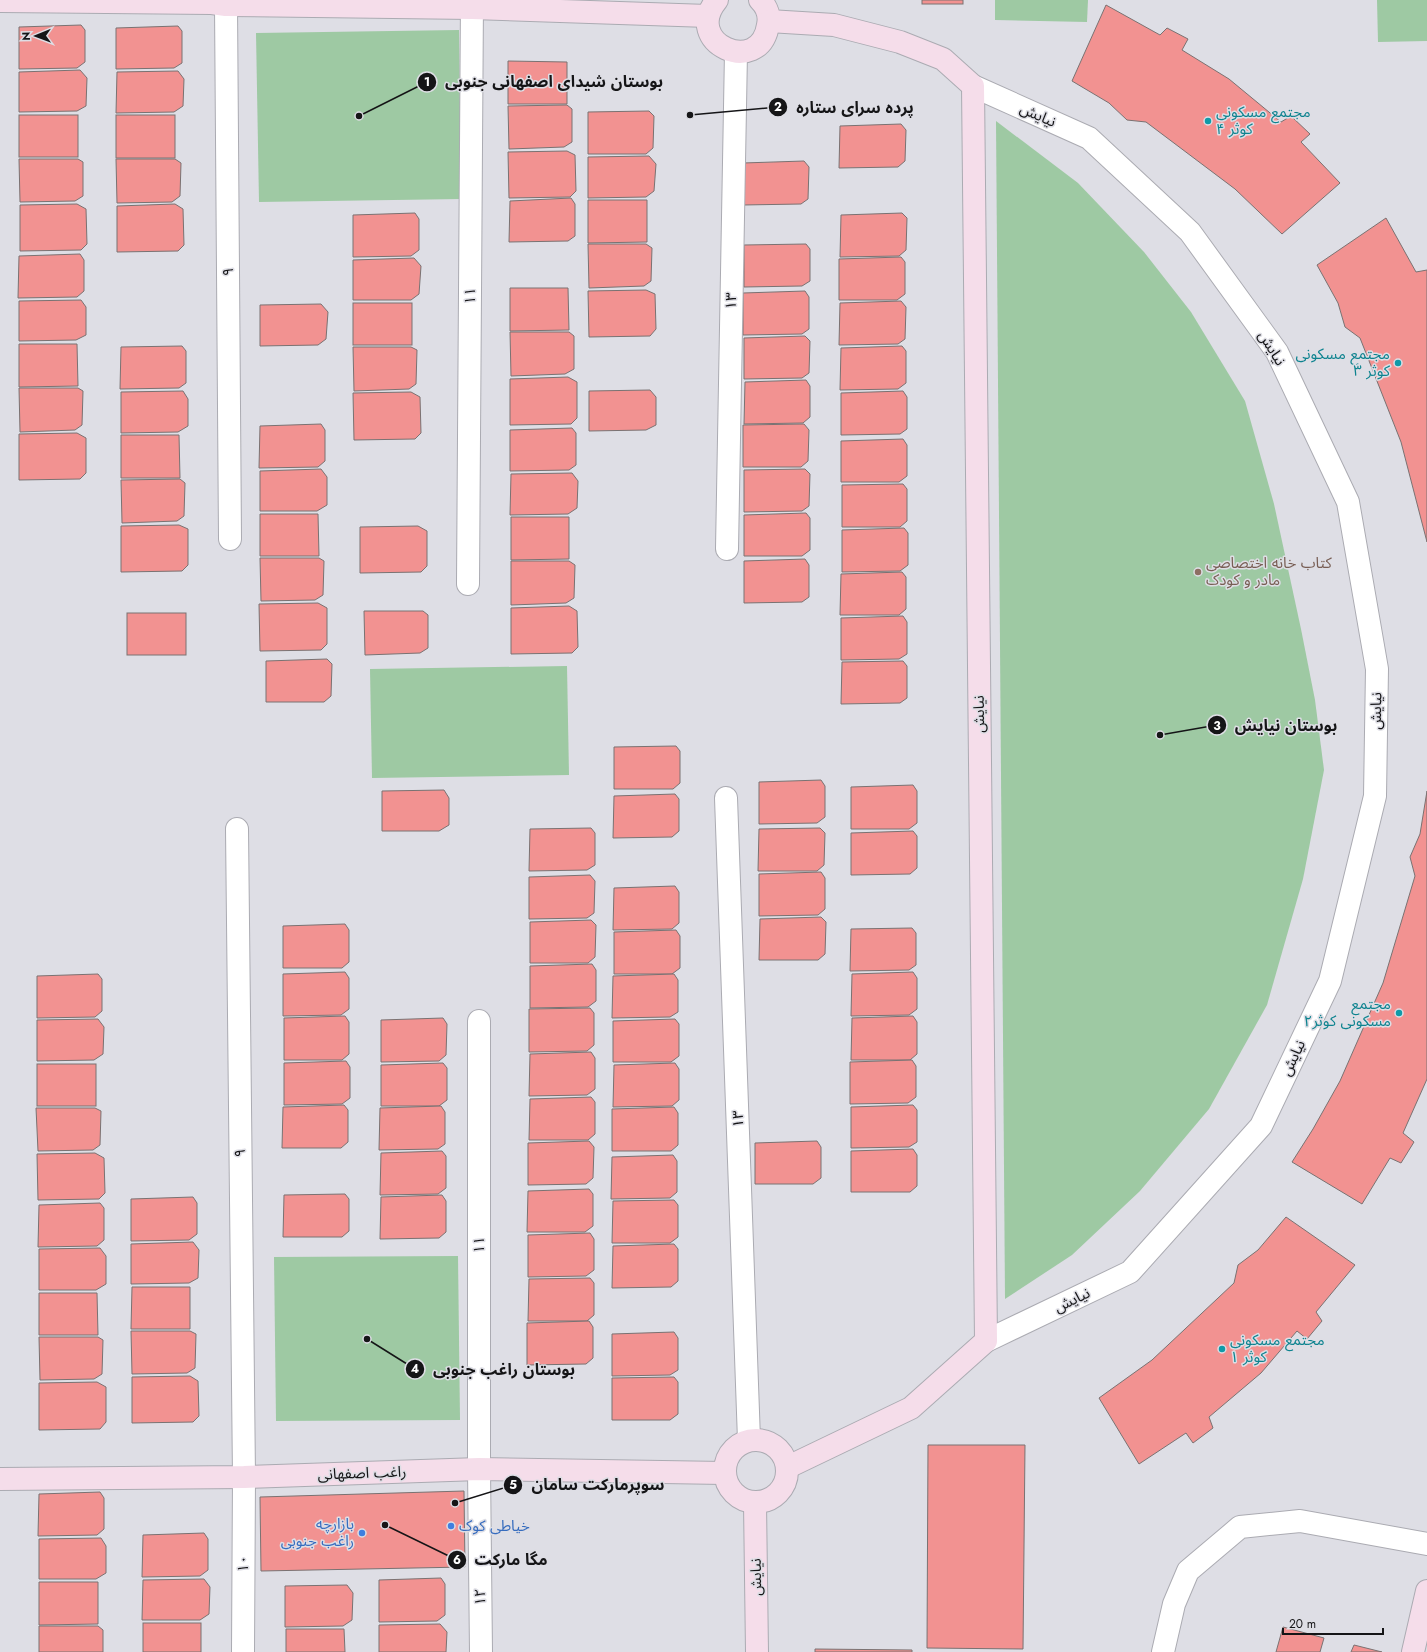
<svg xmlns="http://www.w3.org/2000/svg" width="1427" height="1652" font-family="Jost,'Noto Sans Arabic',sans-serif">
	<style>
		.green { fill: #9ec9a3 }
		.building { fill: #f29291; stroke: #7a7272 }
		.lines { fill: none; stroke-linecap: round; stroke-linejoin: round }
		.street-casing { stroke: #ababb2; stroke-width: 24 }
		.secondary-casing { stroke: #ababb2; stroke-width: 24 }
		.street { stroke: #fff; stroke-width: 22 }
		.secondary { stroke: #f5ddea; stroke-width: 22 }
		.culture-dot { fill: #0f9aa8; stroke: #dedee5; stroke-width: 1.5 }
		.education-dot { fill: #8d6e63; stroke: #dedee5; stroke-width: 1.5 }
		.shop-dot { fill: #3f7fe0; stroke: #dedee5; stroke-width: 1.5 }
		.labels { text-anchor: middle; stroke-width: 3; stroke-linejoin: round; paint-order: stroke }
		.culture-label { font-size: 15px; fill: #0d838f; stroke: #dedee5; text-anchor: start }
		.street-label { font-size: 15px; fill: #151517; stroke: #dedee5 }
		.education-label { font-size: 15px; fill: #785e54; stroke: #dedee5; text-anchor: start }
		.shop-label { font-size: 15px; fill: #366cbe; stroke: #dedee5; text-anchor: end }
		.leader { fill: none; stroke: #151517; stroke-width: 1.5 }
		.callout-dot { fill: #151517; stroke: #dedee5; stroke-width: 1.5 }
		.mark-label { font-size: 12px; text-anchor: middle; font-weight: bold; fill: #fff }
		.callout-label { font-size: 16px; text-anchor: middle; font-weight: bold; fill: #151517; stroke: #dedee5; stroke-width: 3; stroke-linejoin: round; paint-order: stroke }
	</style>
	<rect width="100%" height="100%" fill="#dedee5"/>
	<g class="green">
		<polygon points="995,0 1088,0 1087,22 995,20"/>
		<polygon points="1377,0 1427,0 1427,41 1378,42"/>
		<polygon points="459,30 461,199 259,202 256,33"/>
		<polygon points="996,121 1078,183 1144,252 1191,312 1245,401 1274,504 1301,629 1315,700 1324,770 1303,879 1267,1005 1209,1109 1140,1191 1072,1255 1005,1299"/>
		<polygon points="567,666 569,775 372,778 370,669"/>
		<polygon points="458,1256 460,1420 276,1421 274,1257"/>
	</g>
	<g class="building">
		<rect x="922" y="0" width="41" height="4"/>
		<polygon points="1106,5 1160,35 1167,28 1188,39 1182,50 1229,79 1281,122 1291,116 1310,134 1301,142 1340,183 1282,234 1235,189 1146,122 1127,120 1109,103 1072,81"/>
		<polygon points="81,25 85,30 85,62 77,68 19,69 19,27"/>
		<polygon points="178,26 182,31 182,63 174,68 116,69 116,28"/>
		<polygon points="508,61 567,62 567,104 508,104"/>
		<polygon points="80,70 87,78 86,106 77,111 19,112 19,72"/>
		<polygon points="178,71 184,79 183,106 174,112 116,113 117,72"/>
		<polygon points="567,105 572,109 572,142 564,147 509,149 508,106"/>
		<polygon points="649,111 654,116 653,148 646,154 588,154 588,112"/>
		<rect x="19" y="115" width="59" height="42"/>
		<rect x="116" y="115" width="59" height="43"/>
		<polygon points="901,124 906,130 905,161 898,167 839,168 840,126"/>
		<polygon points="567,151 575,155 576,191 570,197 509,198 508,152"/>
		<polygon points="649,156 656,164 654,191 646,197 588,198 588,157"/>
		<polygon points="19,159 78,159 83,162 83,196 75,201 20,202"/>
		<polygon points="116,159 175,159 181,163 180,196 172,202 117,203"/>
		<polygon points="804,161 809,167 808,199 801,204 743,205 743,163"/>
		<polygon points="571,198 575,204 575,236 568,241 509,242 510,201"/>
		<polygon points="588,200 647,200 647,242 588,243"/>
		<polygon points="77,204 86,209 87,244 81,250 20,251 20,205"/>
		<polygon points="175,204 183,209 184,245 178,251 117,252 117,206"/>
		<polygon points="415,213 419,219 419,250 411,256 353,257 353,215"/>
		<polygon points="902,213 907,218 906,250 899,256 840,257 841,215"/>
		<polygon points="1386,218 1416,272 1427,270 1427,542 1401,442 1360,338 1345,327 1338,303 1317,265"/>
		<polygon points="588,244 646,244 652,248 651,281 644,286 589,288"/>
		<polygon points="806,244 810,249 810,281 802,286 744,287 744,245"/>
		<polygon points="80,254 84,260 84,291 77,297 18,298 19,256"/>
		<polygon points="901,257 905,262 905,294 897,300 839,300 839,259"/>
		<polygon points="414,258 421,266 419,294 411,300 353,300 353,260"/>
		<polygon points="510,288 568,288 569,330 510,331"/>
		<polygon points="646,290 655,294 656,329 650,336 589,337 588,291"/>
		<polygon points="805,291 809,297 809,329 802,334 743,335 743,293"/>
		<polygon points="81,300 86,307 86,335 76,340 19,341 19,301"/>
		<polygon points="901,301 906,307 905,339 898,344 839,345 840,303"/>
		<rect x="353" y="303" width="59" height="42"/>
		<polygon points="321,304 328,312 326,339 318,345 260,346 260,305"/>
		<polygon points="510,332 569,332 574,336 574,369 565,374 511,376"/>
		<polygon points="805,336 810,341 809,373 802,378 744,379 744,338"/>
		<polygon points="19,344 77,344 78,386 19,387"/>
		<polygon points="182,346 186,351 186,383 179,388 120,389 121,347"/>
		<polygon points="902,346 906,351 906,383 898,389 840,390 841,348"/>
		<polygon points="353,347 411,347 417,350 416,384 409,389 354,391"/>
		<polygon points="568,377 577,382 577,418 571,424 510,425 510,379"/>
		<polygon points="806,380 810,386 810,417 803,423 744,424 745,382"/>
		<polygon points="19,388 78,388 83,391 82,425 75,430 20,432"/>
		<polygon points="650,390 656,397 656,425 646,430 589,431 589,391"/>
		<polygon points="183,391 188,399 188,426 178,432 121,433 121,392"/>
		<polygon points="903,391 907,397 907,429 900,434 841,435 841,393"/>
		<polygon points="411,392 420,397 421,433 415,439 354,440 353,393"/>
		<polygon points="321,424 325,430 325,461 318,467 259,468 260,426"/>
		<polygon points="804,424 809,430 808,461 801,467 743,467 743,425"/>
		<polygon points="572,428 576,433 576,465 569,470 510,471 510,430"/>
		<polygon points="77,433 86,438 86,473 80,479 19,480 19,434"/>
		<polygon points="121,435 179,435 180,478 121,478"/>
		<polygon points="903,439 907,445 907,476 899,482 841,482 841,441"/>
		<polygon points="321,469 327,477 327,505 317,511 260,511 260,471"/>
		<polygon points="805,469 810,474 809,506 802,511 744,512 744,470"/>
		<polygon points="572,473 578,481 577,508 568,514 510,515 511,474"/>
		<polygon points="180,479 185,483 184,516 177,521 122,523 121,480"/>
		<polygon points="903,484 907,489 907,521 900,527 842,527 842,485"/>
		<polygon points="806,513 810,518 810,550 802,556 744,556 744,515"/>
		<polygon points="260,514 318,514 319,556 260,556"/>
		<polygon points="511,517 569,517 569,559 511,560"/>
		<polygon points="179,525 188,529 188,565 182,571 121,572 121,526"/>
		<polygon points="418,526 427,531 427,566 421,572 360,573 360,527"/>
		<polygon points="904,528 908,533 908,565 900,571 842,572 842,530"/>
		<polygon points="260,558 319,558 324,561 323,595 315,600 261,601"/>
		<polygon points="805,559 809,565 809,597 802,602 744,603 744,561"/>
		<polygon points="511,561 569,561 575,565 574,598 566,603 511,605"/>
		<polygon points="902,572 906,577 906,609 899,615 840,615 841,574"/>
		<polygon points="318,603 327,608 327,644 321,650 260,651 259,604"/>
		<polygon points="569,606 577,611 578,647 572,653 511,654 511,608"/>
		<polygon points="364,611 423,611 428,615 428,648 420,653 365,655"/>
		<rect x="127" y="613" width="59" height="42"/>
		<polygon points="903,616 907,622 907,654 899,659 841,660 841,618"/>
		<polygon points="327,659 332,664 331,696 324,702 266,702 266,661"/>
		<polygon points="903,661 907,666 907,698 900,703 841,704 842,662"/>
		<polygon points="676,746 680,751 680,783 673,789 614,789 614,747"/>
		<polygon points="821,780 825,786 825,817 817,823 759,824 759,782"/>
		<polygon points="913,785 917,791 917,823 909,829 851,829 851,787"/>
		<polygon points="444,790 449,798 449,825 439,831 382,831 382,791"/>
		<polygon points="1427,791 1427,1079 1403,1133 1414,1142 1401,1163 1390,1158 1362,1204 1292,1162 1313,1129 1340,1081 1383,983 1415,876 1410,857 1420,834"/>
		<polygon points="675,794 679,799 679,831 672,837 613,838 614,796"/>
		<polygon points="591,828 595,833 595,865 587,870 529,871 530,829"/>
		<polygon points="820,828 825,833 824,865 817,871 758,871 759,829"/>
		<polygon points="913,831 917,836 917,868 910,874 851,875 851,833"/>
		<polygon points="821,872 825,878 825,909 818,915 759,916 759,874"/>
		<polygon points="590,875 595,881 594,913 587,918 529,919 529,877"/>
		<polygon points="675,886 679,892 679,923 672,929 613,930 614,888"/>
		<polygon points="821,917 826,922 825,954 818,960 759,960 760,919"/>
		<polygon points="591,920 596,925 595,957 588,963 530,963 530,922"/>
		<polygon points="345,924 349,930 349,962 342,968 283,968 283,926"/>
		<polygon points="912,928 916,933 916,965 909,970 850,971 851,929"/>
		<polygon points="676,930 680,936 680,968 672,974 614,974 614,932"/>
		<polygon points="592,964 596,970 596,1001 588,1007 530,1008 530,966"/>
		<polygon points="345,972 349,978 349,1009 341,1015 283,1016 283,974"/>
		<polygon points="913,972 917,978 917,1009 909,1015 851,1016 852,974"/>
		<polygon points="98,974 102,979 102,1011 95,1017 37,1018 37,976"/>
		<polygon points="674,974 678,980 678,1012 670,1017 612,1018 613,976"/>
		<polygon points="590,1008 594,1013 594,1045 587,1051 529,1052 529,1009"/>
		<polygon points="345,1016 349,1022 349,1054 342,1060 284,1060 284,1018"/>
		<polygon points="913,1016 917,1022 917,1054 910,1060 851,1060 852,1018"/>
		<polygon points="443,1018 447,1024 446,1055 439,1061 381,1062 381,1020"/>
		<polygon points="98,1019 104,1027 103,1054 94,1060 37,1061 37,1020"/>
		<polygon points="675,1019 679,1024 679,1056 671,1062 613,1062 613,1021"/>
		<polygon points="591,1052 595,1058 595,1089 587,1095 529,1096 530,1054"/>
		<polygon points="912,1060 916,1066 916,1097 908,1103 850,1104 850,1062"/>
		<polygon points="346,1061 350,1067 350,1098 342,1104 284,1105 284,1063"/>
		<polygon points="443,1063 447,1068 447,1100 439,1106 381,1106 381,1065"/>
		<polygon points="675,1063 679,1069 679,1100 672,1106 613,1107 614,1065"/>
		<rect x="37" y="1064" width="59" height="42"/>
		<polygon points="591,1097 595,1102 595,1134 588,1140 529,1140 530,1099"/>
		<polygon points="344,1105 348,1110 348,1142 341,1148 282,1148 283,1107"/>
		<polygon points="913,1105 917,1110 917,1142 909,1147 851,1148 851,1107"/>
		<polygon points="441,1106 445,1112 445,1144 438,1149 379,1150 380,1108"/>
		<polygon points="674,1107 678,1113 678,1145 671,1151 612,1151 612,1109"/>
		<polygon points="36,1108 95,1108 101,1111 100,1145 93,1150 38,1151"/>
		<polygon points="589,1141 594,1147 593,1178 586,1184 528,1185 528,1143"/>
		<polygon points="817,1141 821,1147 821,1178 813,1184 755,1184 755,1143"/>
		<polygon points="913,1149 917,1155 917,1186 910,1192 851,1192 851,1151"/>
		<polygon points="442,1151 446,1156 446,1188 438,1194 380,1195 381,1153"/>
		<polygon points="95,1153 104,1158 105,1193 99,1199 38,1200 37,1154"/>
		<polygon points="673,1155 677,1161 677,1192 670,1198 611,1199 612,1157"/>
		<polygon points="589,1189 593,1194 593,1226 585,1232 527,1232 528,1191"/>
		<polygon points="345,1194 349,1199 349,1231 342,1237 283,1237 284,1195"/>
		<polygon points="442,1195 446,1201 446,1232 439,1238 380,1239 381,1197"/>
		<polygon points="193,1197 197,1203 197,1234 189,1240 131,1241 131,1199"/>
		<polygon points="674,1200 678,1205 678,1237 670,1243 612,1243 613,1201"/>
		<polygon points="100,1203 104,1208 104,1240 97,1246 38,1247 39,1205"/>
		<polygon points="1286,1217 1355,1265 1316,1312 1322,1321 1307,1339 1297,1331 1261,1373 1209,1417 1213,1428 1193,1443 1186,1433 1139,1464 1099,1398 1152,1360 1234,1283 1238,1265 1258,1250"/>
		<polygon points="590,1233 594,1239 594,1270 586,1276 528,1277 528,1235"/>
		<polygon points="193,1242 199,1250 198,1278 189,1283 131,1284 131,1244"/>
		<polygon points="674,1244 678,1249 678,1281 671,1287 612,1288 613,1246"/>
		<polygon points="100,1248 106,1256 106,1284 96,1290 39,1290 39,1249"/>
		<polygon points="590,1278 594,1283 594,1315 587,1321 528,1321 529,1279"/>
		<polygon points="132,1287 190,1287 190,1329 131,1329"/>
		<polygon points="39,1293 97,1293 98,1335 39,1335"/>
		<polygon points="589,1321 593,1327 593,1358 586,1364 527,1365 527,1323"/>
		<polygon points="131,1331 190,1331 196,1334 195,1368 187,1373 132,1374"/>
		<polygon points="674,1332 678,1338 678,1370 670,1375 612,1376 612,1334"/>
		<polygon points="39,1337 98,1337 103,1340 102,1374 94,1379 40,1380"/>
		<polygon points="190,1376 198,1381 199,1416 193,1422 132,1423 132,1377"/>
		<polygon points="674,1377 678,1382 678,1414 670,1420 612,1420 612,1378"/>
		<polygon points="97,1382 106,1387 106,1422 100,1429 39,1430 39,1383"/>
		<polygon points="928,1445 1025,1445 1023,1649 927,1648"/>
		<polygon points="464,1491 465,1567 261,1571 260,1497"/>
		<polygon points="100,1492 104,1498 104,1529 97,1535 38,1536 39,1494"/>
		<polygon points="204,1533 208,1539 208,1570 200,1576 142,1577 143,1535"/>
		<polygon points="101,1538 106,1546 106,1573 96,1579 39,1579 39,1539"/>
		<polygon points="441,1578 445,1584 445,1615 437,1621 379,1622 379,1580"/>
		<polygon points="204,1579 210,1587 209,1614 200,1620 142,1620 143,1580"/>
		<polygon points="39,1582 98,1582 98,1624 39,1625"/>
		<polygon points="347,1585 353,1593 352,1620 343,1626 285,1627 285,1586"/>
		<rect x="143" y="1623" width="58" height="29"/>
		<polygon points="440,1624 447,1632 446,1652 379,1652 379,1625"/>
		<polygon points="39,1626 98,1626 103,1630 103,1652 39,1652"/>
		<polygon points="1283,1627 1324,1638 1320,1652 1276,1652"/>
		<polygon points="286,1629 344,1629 345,1652 286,1652"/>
		<polygon points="1354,1645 1382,1652 1351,1652"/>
		<polygon points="815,1649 912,1650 912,1652 815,1652"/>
	</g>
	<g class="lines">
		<g class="street-casing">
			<g id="street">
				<polyline points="226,5 230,539"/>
				<polyline points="973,86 1089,138 1190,232 1277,352 1348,502 1377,669 1375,796 1330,981 1261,1126 1130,1272 986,1341"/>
				<polyline points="727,549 736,52"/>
				<polyline points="468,584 472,0"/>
				<polyline points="726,798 749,1440"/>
				<polyline points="237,829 244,1477 243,1652"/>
				<polyline points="479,1021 479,1469 481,1652"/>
				<polyline points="1163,1652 1174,1604 1188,1571 1240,1527 1300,1521 1427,1544"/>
			</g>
		</g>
		<g class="secondary-casing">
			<g id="secondary">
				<path d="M717,0C681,43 760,78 768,25C770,16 767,7 760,0"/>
				<polyline points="0,1 212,3 226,5 472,8 708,16"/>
				<polyline points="769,21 834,25 900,42 943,59 973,86 986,1341 911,1408 788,1467"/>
				<circle cx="756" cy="1471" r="31"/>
				<polyline points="0,1479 244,1477 479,1469 724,1473"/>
				<polyline points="755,1503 757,1652"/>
				<polyline points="1413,1652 1427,1591"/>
			</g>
		</g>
		<use href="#street" class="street"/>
		<use href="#secondary" class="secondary"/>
	</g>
	<g class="culture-dot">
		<circle cx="1208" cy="121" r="4"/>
		<circle cx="1398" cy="363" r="4"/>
		<circle cx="1399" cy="1013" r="4"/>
		<circle cx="1222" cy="1349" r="4"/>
	</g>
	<circle class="education-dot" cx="1198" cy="572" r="4"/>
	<g class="shop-dot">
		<circle cx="451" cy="1526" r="4"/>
		<circle cx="362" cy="1533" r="4"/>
	</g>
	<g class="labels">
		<g class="culture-label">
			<text x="1216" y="117">مجتمع مسکونی<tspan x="1216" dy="17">کوثر ۴</tspan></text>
			<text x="1390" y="359" text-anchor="end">مجتمع مسکونی<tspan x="1390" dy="17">کوثر ۳</tspan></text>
			<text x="1391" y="1009" text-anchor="end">مجتمع<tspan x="1391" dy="17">مسکونی کوثر۲</tspan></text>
			<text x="1230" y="1345">مجتمع مسکونی<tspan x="1230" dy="17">کوثر ۱</tspan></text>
		</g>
		<g class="street-label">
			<text transform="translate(1038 115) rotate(24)" y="5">نیایش</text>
			<text transform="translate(228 272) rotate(-90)" y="5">۹</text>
			<text transform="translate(470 296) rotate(-90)" y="5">۱۱</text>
			<text transform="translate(731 301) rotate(-89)" y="5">۱۳</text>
			<text transform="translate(1272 348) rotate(58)" y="5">نیایش</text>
			<text transform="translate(1376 711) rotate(-89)" y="5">نیایش</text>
			<text transform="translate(979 714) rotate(-91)" y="5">نیایش</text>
			<text transform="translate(1293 1058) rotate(-65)" y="5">نیایش</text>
			<text transform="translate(738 1119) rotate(-92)" y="5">۱۳</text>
			<text transform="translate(240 1153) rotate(-91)" y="5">۹</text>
			<text transform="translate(479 1245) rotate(-90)" y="5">۱۱</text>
			<text transform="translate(1072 1300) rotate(-26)" y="5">نیایش</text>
			<text transform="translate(362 1473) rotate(-2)" y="5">راغب اصفهانی</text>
			<text transform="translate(243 1564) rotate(-90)" y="5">۱۰</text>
			<text transform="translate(756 1577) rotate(-91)" y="5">نیایش</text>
			<text transform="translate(480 1597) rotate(-91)" y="5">۱۲</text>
		</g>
		<g class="education-label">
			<text x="1206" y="568">کتاب خانه اختصاصی<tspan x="1206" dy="17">مادر و کودک</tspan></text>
		</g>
		<g class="shop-label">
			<text x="354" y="1529">بازارچه<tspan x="354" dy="17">راغب جنوبی</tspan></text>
			<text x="459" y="1531" text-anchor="start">خیاطی کوک</text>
		</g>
	</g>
	<path class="leader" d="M359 116L427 82M690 115L778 107M1160 735L1217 725M367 1339L415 1369M455 1503L513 1485M385 1525L457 1560"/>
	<g class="callout-dot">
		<circle cx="359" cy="116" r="4"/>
		<circle cx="690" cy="115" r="4"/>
		<circle cx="1160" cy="735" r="4"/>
		<circle cx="367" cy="1339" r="4"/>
		<circle cx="455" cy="1503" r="4"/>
		<circle cx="385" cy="1525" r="4"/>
		<circle cx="427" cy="82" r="10"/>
		<circle cx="778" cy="107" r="10"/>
		<circle cx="1217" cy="725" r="10"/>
		<circle cx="415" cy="1369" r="10"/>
		<circle cx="513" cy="1485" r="10"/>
		<circle cx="457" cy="1560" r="10"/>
	</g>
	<g class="mark-label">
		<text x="427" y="86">1</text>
		<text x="778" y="111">2</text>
		<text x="1217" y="730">3</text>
		<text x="415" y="1373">4</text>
		<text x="513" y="1489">5</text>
		<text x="457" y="1564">6</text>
	</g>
	<g class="callout-label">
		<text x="554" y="87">بوستان شیدای اصفهانی جنوبی</text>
		<text x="855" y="113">پرده سرای ستاره</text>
		<text x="1286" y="731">بوستان نیایش</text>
		<text x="504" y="1375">بوستان راغب جنوبی</text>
		<text x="598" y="1490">سوپرمارکت سامان</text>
		<text x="511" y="1565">مگا مارکت</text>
	</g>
	<g transform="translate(36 36) rotate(269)" stroke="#dedee5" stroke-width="3" paint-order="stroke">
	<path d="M0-3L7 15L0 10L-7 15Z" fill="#151517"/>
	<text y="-6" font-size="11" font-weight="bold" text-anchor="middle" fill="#151517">N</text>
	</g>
	<path d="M1283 1628v6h100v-6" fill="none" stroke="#151517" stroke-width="2"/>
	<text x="1289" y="1628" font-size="12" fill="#151517" stroke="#dedee5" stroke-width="3" paint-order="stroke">20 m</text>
</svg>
